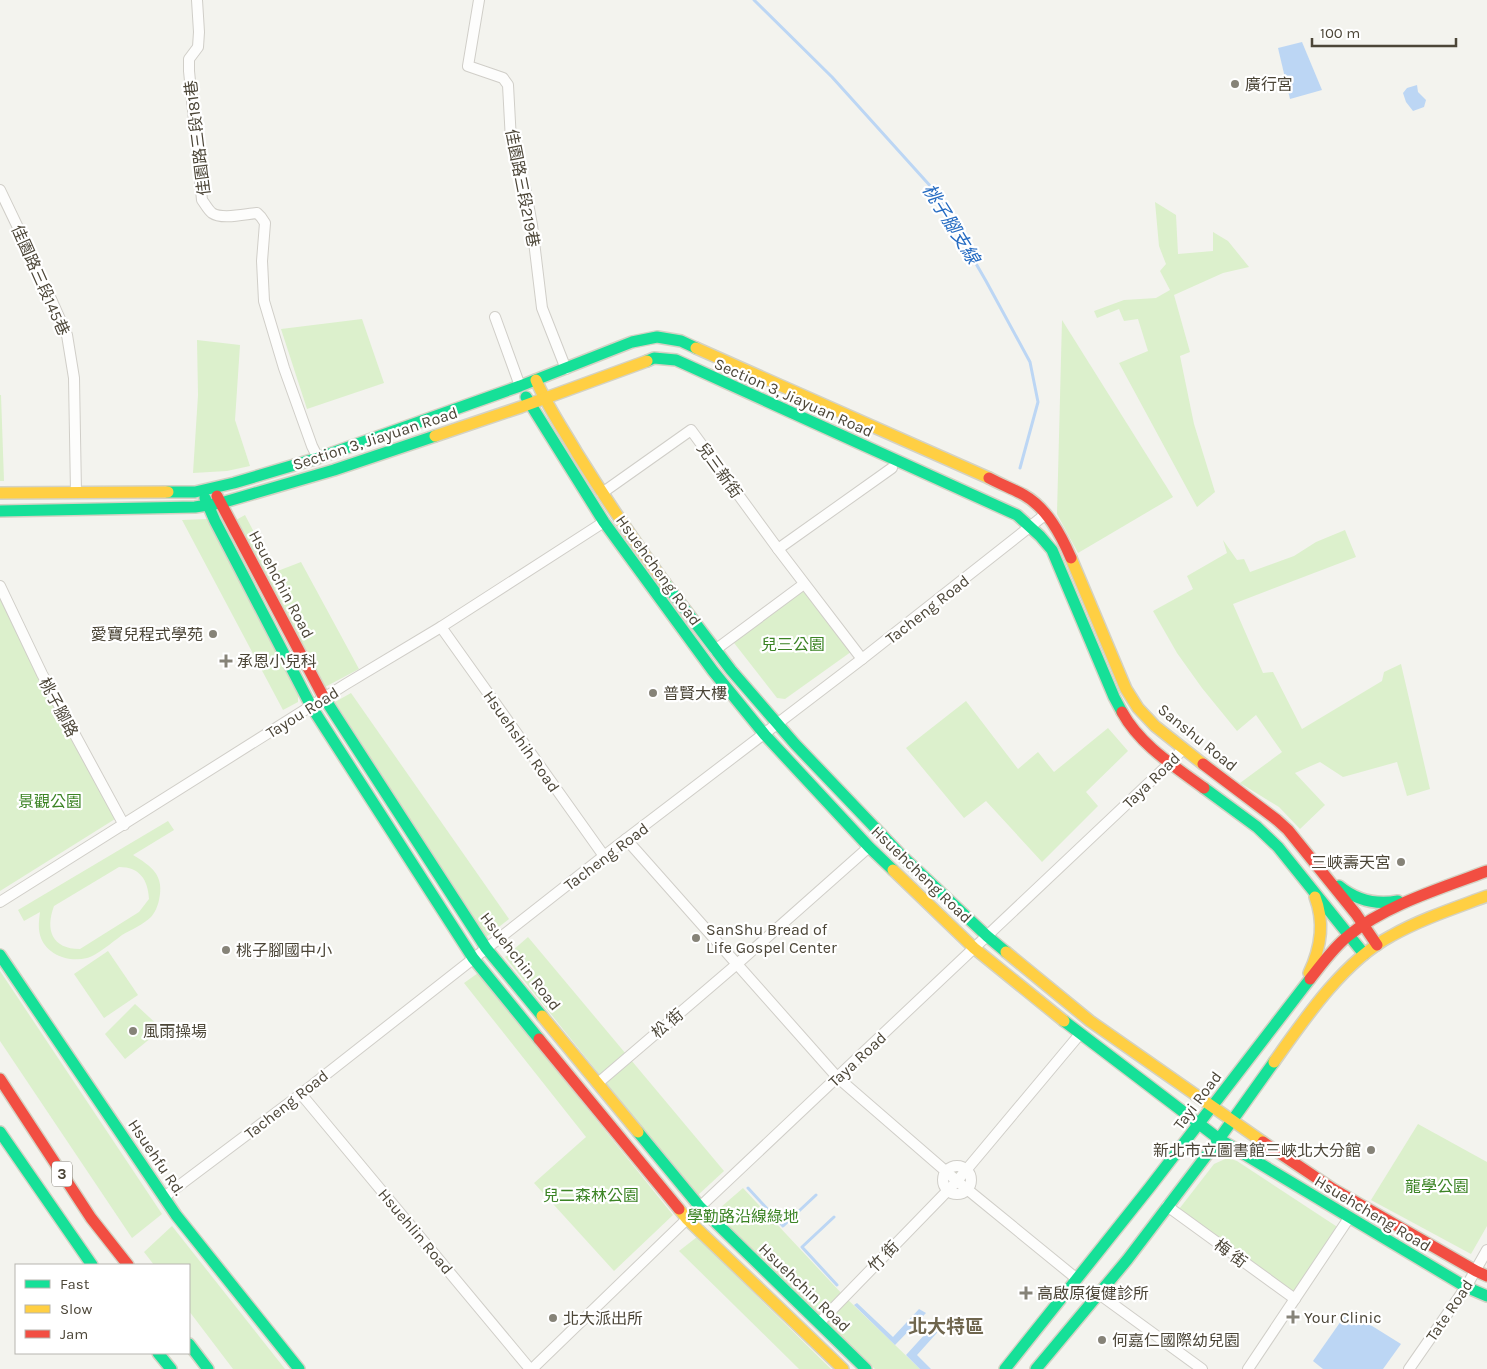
<svg xmlns="http://www.w3.org/2000/svg" width="1487" height="1369" font-family="Karla,'Noto Sans TC',sans-serif">
	<style>
		.green { fill: #dcf0cc; fill-rule: evenodd }
		.water { fill: #bcd6f4 }
		.lines { fill: none; stroke-linecap: round; stroke-linejoin: round }
		.stream { stroke: #bcd6f4; stroke-width: 3 }
		.street-casing { stroke: #d0cec8; stroke-width: 12 }
		.fast-casing { stroke: #d4d2c4; stroke-width: 14 }
		.slow-casing { stroke: #d4d2c4; stroke-width: 14 }
		.jam-casing { stroke: #d4d2c4; stroke-width: 14 }
		.street { stroke: #fdfdfc; stroke-width: 10 }
		.fast { stroke: #16e098; stroke-width: 11 }
		.slow { stroke: #ffcf43; stroke-width: 11 }
		.jam { stroke: #f24e42; stroke-width: 11 }
		.poi-dot { fill: #868378; stroke: #fff; stroke-width: 2 }
		.labels { text-anchor: middle; stroke-width: 4.5; stroke-linejoin: round; paint-order: stroke }
		.shield { fill: #fff; stroke: #827e74; stroke-width: 1 }
		.shield-label { font-size: 15px; font-weight: bold; fill: #4c4638 }
		.poi-label { font-size: 16px; fill: #4c4638; stroke: #fff; text-anchor: start }
		.street-label { font-size: 16px; fill: #4c4638; stroke: #fff }
		.park-label { font-size: 16px; fill: #3c8425; stroke: #fff }
		.water-label { font-size: 18px; font-style: italic; fill: #266cc2; stroke: #fff }
		.quarter-label { font-size: 19px; font-weight: bold; fill: #6f664e; stroke: #fff }
	</style>
	<rect width="100%" height="100%" fill="#f3f3ee"/>
	<g class="green">
		<polygon points="1155,202 1176,215 1178,254 1213,251 1213,232 1228,241 1249,267 1223,273 1174,295 1190,352 1180,356 1194,424 1215,492 1197,507 1119,363 1148,351 1138,319 1124,321 1119,309 1097,318 1094,311 1124,300 1156,298 1170,290 1160,271 1166,264 1159,246"/>
		<polygon points="362,319 384,383 307,409 281,329"/>
		<polygon points="1062,320 1173,497 1078,553 1057,514"/>
		<polygon points="197,340 240,345 235,420 250,466 227,471 193,473 198,395"/>
		<polygon points="0,395 1,395 4,481 0,481"/>
		<polygon points="245,515 275,572 301,562 359,669 325,687 236,520"/>
		<polygon points="207,519 298,694 298,702 283,710 182,520"/>
		<polygon points="1345,530 1356,557 1233,604 1263,673 1273,672 1302,729 1382,681 1384,672 1401,664 1430,789 1407,796 1397,762 1343,777 1320,762 1295,773 1325,805 1300,829 1279,807 1240,783 1282,752 1256,715 1237,731 1202,688 1177,653 1153,611 1193,589 1187,576 1227,553 1223,540 1237,560 1244,559 1250,572 1294,556 1316,542"/>
		<polygon points="804,584 855,649 785,699 777,698 731,639"/>
		<polygon points="0,596 115,819 0,891"/>
		<polygon points="351,693 509,919 486,937 335,702"/>
		<polygon points="966,701 1018,769 1038,752 1054,772 1108,728 1128,751 1086,792 1098,806 1042,862 986,801 964,818 906,748"/>
		<path d="M168,821L174,830L133,855C151,866 165,875 159,900C158,905 155,913 151,917C144,924 131,930 122,935C114,941 96,956 87,958C68,963 45,954 40,935C38,927 39,920 40,912L24,921L18,910ZM119,867C140,867 148,880 149,899L139,912L80,949C52,949 45,930 54,906Z"/>
		<polygon points="528,937 724,1171 697,1196 505,957"/>
		<polygon points="108,951 138,995 104,1018 74,974"/>
		<polygon points="0,971 162,1214 132,1238 0,1041"/>
		<polygon points="478,973 673,1215 614,1271 534,1183 586,1137 464,983"/>
		<polygon points="135,1004 162,1029 125,1059 105,1034"/>
		<polygon points="1418,1124 1487,1162 1487,1226 1471,1254 1371,1200"/>
		<polygon points="1225,1159 1231,1159 1237,1161 1342,1230 1295,1299 1176,1213 1214,1164"/>
		<circle cx="957" cy="1180" r="14"/>
		<polygon points="743,1188 844,1296 920,1369 875,1369 713,1214"/>
		<polygon points="172,1226 285,1369 233,1369 189,1311 189,1265 154,1265 144,1252"/>
		<polygon points="697,1237 831,1369 799,1369 679,1251"/>
	</g>
	<g class="water">
		<polygon points="1302,42 1322,90 1290,99 1278,48"/>
		<polygon points="1417,85 1418,92 1426,100 1424,107 1413,111 1406,102 1403,93 1407,88"/>
		<polygon points="857,1303 893,1337 919,1309 926,1313 895,1345 854,1305"/>
		<polygon points="1348,1311 1401,1344 1383,1369 1323,1369 1313,1361"/>
		<polygon points="937,1321 944,1325 917,1355 931,1369 920,1369 906,1355"/>
	</g>
	<g class="lines">
		<g class="stream">
			<polyline points="754,0 832,77 933,189 986,281 1030,362 1038,402 1020,468"/>
			<polyline points="748,1188 783,1226 816,1195"/>
			<polyline points="834,1217 802,1247 837,1285"/>
		</g>
		<g class="street-casing">
			<g id="street">
				<path d="M197,0L199,32L198,47L189,59V71L202,200C205,204 208,210 212,213C222,220 245,214 257,213L261,217L265,223L262,261L264,301L284,368L312,446L318,458"/>
				<polyline points="479,0 468,66 503,78 508,85 511,141 525,187 532,225 542,308 566,369"/>
				<polyline points="0,190 35,263 67,335 74,378 76,493"/>
				<polyline points="495,317 520,386"/>
				<polyline points="602,493 691,430 778,549 862,659"/>
				<polyline points="778,549 892,468"/>
				<polyline points="0,586 42,674 124,825"/>
				<polyline points="441,627 604,856"/>
				<polyline points="715,650 804,584"/>
				<polyline points="626,839 837,1077 957,1181 1077,1279"/>
				<polyline points="0,902 346,684 441,627 604,522"/>
				<polyline points="598,1083 737,964 869,847"/>
				<polyline points="301,1094 530,1369"/>
				<circle cx="957" cy="1180" r="14"/>
				<polyline points="164,1197 301,1094 604,856 862,659 1046,514"/>
				<polyline points="1167,1206 1295,1299"/>
				<polyline points="1099,1294 1202,1369"/>
				<polyline points="819,1323 957,1181 1080,1034"/>
				<polyline points="532,1369 687,1219 1170,763 1183,749"/>
				<polyline points="1248,1369 1349,1218"/>
				<polyline points="1409,1369 1466,1287 1487,1250"/>
			</g>
		</g>
		<g class="fast-casing">
			<g id="fast">
				<polyline points="647,361 654,358 676,360 1017,515 1040,536 1052,550 1114,697 1122,712"/>
				<polyline points="526,397 604,522 713,671 765,735 869,847 893,870"/>
				<polyline points="168,492 195,492 234,483 318,458 520,386 632,342 657,337 681,341 696,348"/>
				<polyline points="205,498 215,521 311,706 473,958 539,1039"/>
				<polyline points="0,511 195,507 221,503 334,470 435,436"/>
				<polyline points="665,583 731,670 795,744 902,856 987,936 1006,952"/>
				<polyline points="323,696 486,948 542,1016"/>
				<polyline points="1204,788 1257,827 1278,847 1364,954"/>
				<path d="M1339,886C1357,901 1376,905 1398,901"/>
				<polyline points="0,955 176,1215 299,1369"/>
				<polyline points="1064,1021 1219,1139 1466,1287 1487,1296"/>
				<polyline points="0,1132 92,1265"/>
				<polyline points="638,1132 700,1207 866,1369"/>
				<polyline points="189,1344 208,1369"/>
				<polyline points="158,1353 171,1369"/>
				<polyline points="1005,1369 1150,1187 1310,979"/>
				<polyline points="1036,1369 1127,1260 1219,1139 1274,1062"/>
			</g>
		</g>
		<g class="slow-casing">
			<g id="slow">
				<polyline points="696,348 989,478"/>
				<path d="M536,380C547,406 563,429 577,453C605,498 634,541 665,583"/>
				<polyline points="435,436 521,407 647,361"/>
				<polyline points="0,493 168,492"/>
				<polyline points="1071,558 1126,689 1138,708 1155,726 1203,764"/>
				<polyline points="893,870 974,948 1064,1021"/>
				<polyline points="1006,952 1090,1021 1263,1142"/>
				<path d="M1309,973C1321,948 1325,923 1315,897"/>
				<polyline points="542,1016 638,1132"/>
				<path d="M1274,1062C1305,1018 1344,961 1391,936C1421,919 1455,908 1487,896"/>
				<polyline points="679,1209 687,1219 843,1369"/>
			</g>
		</g>
		<g class="jam-casing">
			<g id="jam">
				<path d="M989,478C1000,484 1013,489 1024,495C1047,508 1061,535 1071,558"/>
				<polyline points="217,496 323,696"/>
				<path d="M1122,712C1140,745 1174,766 1204,788"/>
				<polyline points="1203,764 1277,820 1288,830 1356,914 1377,945"/>
				<path d="M1310,979C1322,964 1333,948 1348,936C1385,905 1442,888 1487,871"/>
				<polyline points="539,1039 679,1209"/>
				<polyline points="0,1079 91,1218 128,1265"/>
				<polyline points="1263,1142 1333,1189 1476,1271 1487,1276"/>
			</g>
		</g>
		<use href="#street" class="street"/>
		<use href="#fast" class="fast"/>
		<use href="#slow" class="slow"/>
		<use href="#jam" class="jam"/>
	</g>
	<g class="poi-dot">
		<circle cx="1235" cy="84" r="5"/>
		<circle cx="213" cy="634" r="5"/>
		<path d="M223.5 653.5h5v5h5v5h-5v5h-5v-5h-5v-5h5z"/>
		<circle cx="653" cy="693" r="5"/>
		<circle cx="1401" cy="862" r="5"/>
		<circle cx="696" cy="938" r="5"/>
		<circle cx="226" cy="950" r="5"/>
		<circle cx="133" cy="1031" r="5"/>
		<circle cx="1371" cy="1150" r="5"/>
		<path d="M1023.5 1285.5h5v5h5v5h-5v5h-5v-5h-5v-5h5z"/>
		<path d="M1290.5 1309.5h5v5h5v5h-5v5h-5v-5h-5v-5h5z"/>
		<circle cx="553" cy="1318" r="5"/>
		<circle cx="1102" cy="1340" r="5"/>
	</g>
	<g class="labels">
		<rect class="shield" x="52" y="1161.5" width="20" height="25" rx="4"/>
		<g class="shield-label">
			<text x="62" y="1179">3</text>
		</g>
		<g class="poi-label">
			<text x="1245" y="90">廣行宮</text>
			<text x="203" y="640" text-anchor="end">愛寶兒程式學苑</text>
			<text x="237" y="667">承恩小兒科</text>
			<text x="663" y="699">普賢大樓</text>
			<text x="1391" y="868" text-anchor="end">三峽壽天宮</text>
			<text x="706" y="935">SanShu Bread of<tspan x="706" dy="18">Life Gospel Center</tspan></text>
			<text x="236" y="956">桃子腳國中小</text>
			<text x="143" y="1037">風雨操場</text>
			<text x="1361" y="1156" text-anchor="end">新北市立圖書館三峽北大分館</text>
			<text x="1037" y="1299">高啟原復健診所</text>
			<text x="1304" y="1323">Your Clinic</text>
			<text x="563" y="1324">北大派出所</text>
			<text x="1112" y="1346">何嘉仁國際幼兒園</text>
		</g>
		<g class="street-label">
			<text transform="translate(197 138) rotate(-97)" y="6">佳園路三段181巷</text>
			<text transform="translate(523 188) rotate(79)" y="6">佳園路三段219巷</text>
			<text transform="translate(41 280) rotate(66)" y="6">佳園路三段145巷</text>
			<text transform="translate(794 397) rotate(24)" y="6">Section 3, Jiayuan Road</text>
			<text transform="translate(375 438) rotate(-18)" y="6">Section 3, Jiayuan Road</text>
			<text transform="translate(720 470) rotate(54)" y="6">兒三新街</text>
			<text transform="translate(659 570) rotate(54)" y="6">Hsuehcheng Road</text>
			<text transform="translate(282 584) rotate(62)" y="6">Hsuehchin Road</text>
			<text transform="translate(927 609) rotate(-38)" y="6">Tacheng Road</text>
			<text transform="translate(59 707) rotate(62)" y="6">桃子腳路</text>
			<text transform="translate(302 712) rotate(-32)" y="6">Tayou Road</text>
			<text transform="translate(1198 737) rotate(39)" y="6">Sanshu Road</text>
			<text transform="translate(522 741) rotate(55)" y="6">Hsuehshih Road</text>
			<text transform="translate(1151 780) rotate(-44)" y="6">Taya Road</text>
			<text transform="translate(606 856) rotate(-37)" y="6">Tacheng Road</text>
			<text transform="translate(922 874) rotate(44)" y="6">Hsuehcheng Road</text>
			<text transform="translate(521 961) rotate(52)" y="6">Hsuehchin Road</text>
			<text transform="translate(667 1023) rotate(-40)" y="6">松 街</text>
			<text transform="translate(857 1059) rotate(-43)" y="6">Taya Road</text>
			<text transform="translate(1197 1100) rotate(-53)" y="6">Tayi Road</text>
			<text transform="translate(286 1104) rotate(-38)" y="6">Tacheng Road</text>
			<text transform="translate(157 1157) rotate(56)" y="6">Hsuehfu Rd.</text>
			<text transform="translate(1373 1213) rotate(31)" y="6">Hsuehcheng Road</text>
			<text transform="translate(416 1231) rotate(50)" y="6">Hsuehlin Road</text>
			<text transform="translate(1231 1253) rotate(36)" y="6">梅 街</text>
			<text transform="translate(883 1256) rotate(-46)" y="6">竹 街</text>
			<text transform="translate(805 1287) rotate(44)" y="6">Hsuehchin Road</text>
			<text transform="translate(1449 1310) rotate(-56)" y="6">Tate Road</text>
		</g>
		<g class="park-label">
			<text x="793" y="650">兒三公園</text>
			<text x="50" y="807">景觀公園</text>
			<text x="1437" y="1192">龍學公園</text>
			<text x="591" y="1201">兒二森林公園</text>
			<text x="743" y="1222">學勤路沿線綠地</text>
		</g>
		<g class="water-label">
			<text transform="translate(951 224) rotate(58)" y="6">桃子腳支線</text>
		</g>
		<g class="quarter-label">
			<text x="946" y="1333">北大特區</text>
		</g>
	</g>
	<rect x="15" y="1264" width="175" height="90" fill="#ffffff" stroke="#b7b5af"/>
	<rect x="25" y="1280" width="25" height="8" fill="#16e098" stroke="#b7b5af"/>
	<text x="60" y="1289" font-size="15" fill="#4c4638">Fast</text>
	<rect x="25" y="1305" width="25" height="8" fill="#ffcf43" stroke="#b7b5af"/>
	<text x="60" y="1314" font-size="15" fill="#4c4638">Slow</text>
	<rect x="25" y="1330" width="25" height="8" fill="#f24e42" stroke="#b7b5af"/>
	<text x="60" y="1339" font-size="15" fill="#4c4638">Jam</text>
	<path d="M1312 38v8h144v-8" fill="none" stroke="#4c4638" stroke-width="2.5"/>
	<text x="1320" y="38" font-size="15" fill="#4c4638" stroke="#ffffff" stroke-width="4" paint-order="stroke">100 m</text>
</svg>
